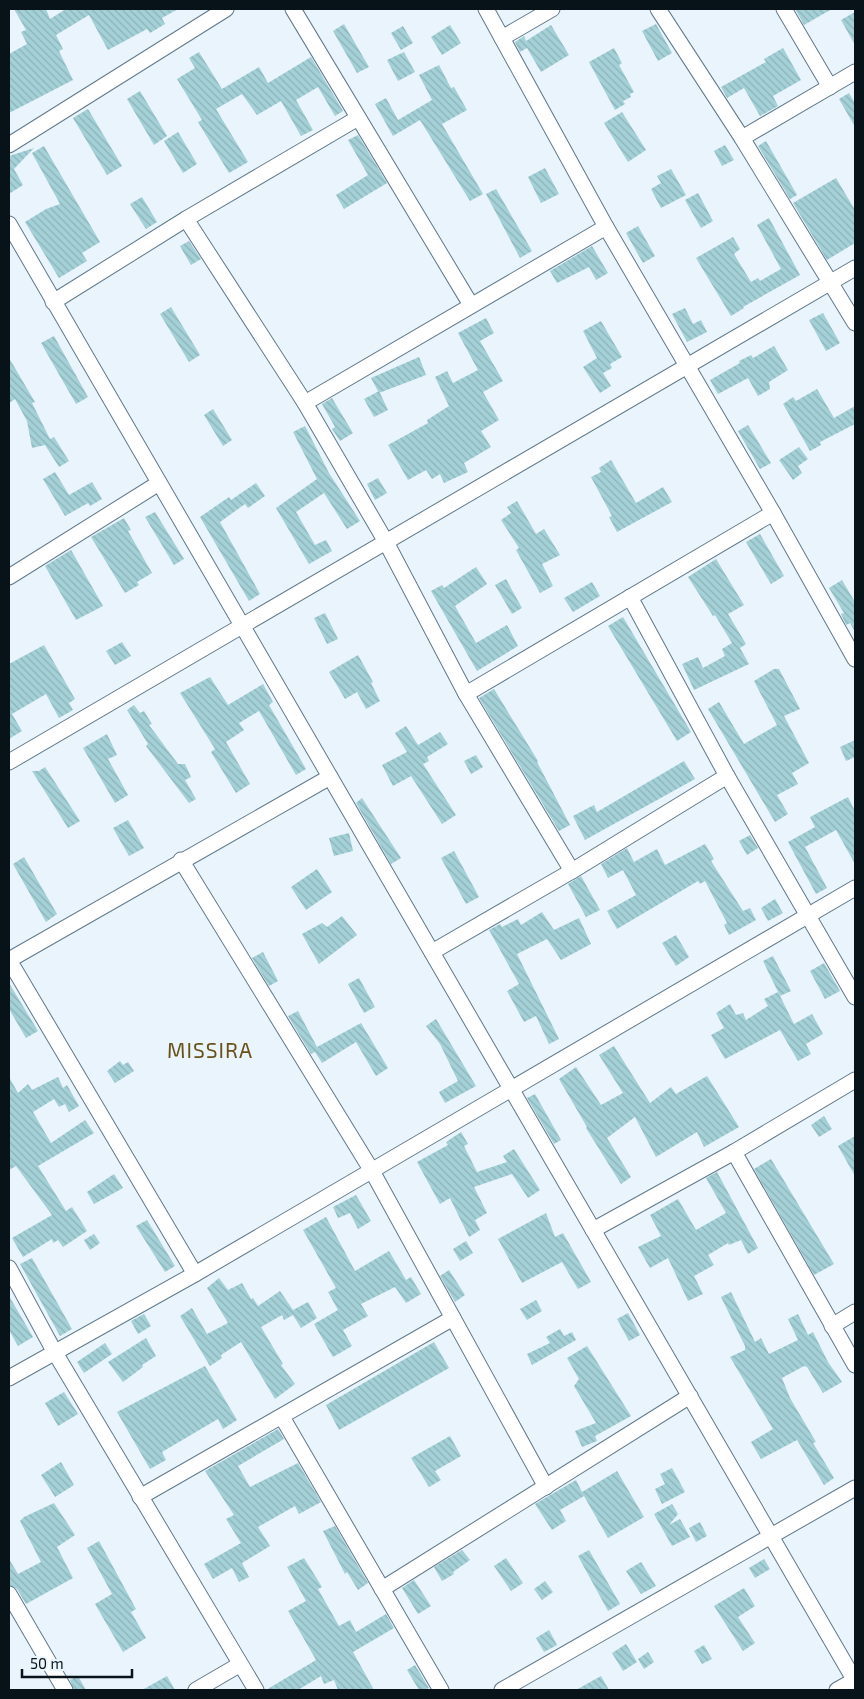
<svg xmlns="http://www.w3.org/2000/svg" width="864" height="1699" font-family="'Exo 2',sans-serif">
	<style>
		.building { fill: url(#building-back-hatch) }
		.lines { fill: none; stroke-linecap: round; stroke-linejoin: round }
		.minor-casing { stroke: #60798b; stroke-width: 17 }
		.minor { stroke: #fff; stroke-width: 15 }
		.labels { text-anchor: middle; stroke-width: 4; stroke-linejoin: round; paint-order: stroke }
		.quarter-label { font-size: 21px; letter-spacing: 1px; fill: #695016; stroke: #e9f4fc }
	</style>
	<defs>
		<pattern id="building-back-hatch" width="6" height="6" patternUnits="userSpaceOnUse" patternTransform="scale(1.25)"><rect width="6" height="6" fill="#a4d1d7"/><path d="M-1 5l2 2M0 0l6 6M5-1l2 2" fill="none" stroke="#8cb2b8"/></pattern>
	</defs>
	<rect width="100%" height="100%" fill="#e9f4fc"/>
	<g class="building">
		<polygon points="14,9 46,9 50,19 66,9 178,9 162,18 165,24 150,33 147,29 108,50 89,15 56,35 63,49 59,51 73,80 9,113 9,54 27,44 21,32 26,30"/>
		<polygon points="795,9 832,9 804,25"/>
		<polygon points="855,12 855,45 841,20"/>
		<polygon points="344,24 369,67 357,73 333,31"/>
		<polygon points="656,24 672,53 658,61 642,31"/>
		<polygon points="450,25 461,43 442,55 431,37"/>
		<polygon points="551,25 569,55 541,72 527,48 520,52 515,42 524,36 526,41"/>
		<polygon points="403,26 413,43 401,50 391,33"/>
		<polygon points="614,48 622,63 619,65 634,92 630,94 631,97 623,101 625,104 615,110 589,62"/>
		<polygon points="783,48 801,80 773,96 778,106 760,116 744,88 727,98 721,87 766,62 764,59"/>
		<polygon points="199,52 222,89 259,67 268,83 311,57 343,111 335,116 318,87 296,100 313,130 301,136 281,101 257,115 242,94 216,109 248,162 229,173 198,122 202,120 177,79 195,68 189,58"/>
		<polygon points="404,52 415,72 398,81 387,60"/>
		<polygon points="439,65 451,88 454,87 467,110 442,124 483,194 470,201 420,120 393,136 375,104 386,98 398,120 432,100 419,75"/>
		<polygon points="140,91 167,136 154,145 127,99"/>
		<polygon points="849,93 855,103 855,127 839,99"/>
		<polygon points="88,109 122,166 107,175 73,118"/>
		<polygon points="622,112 646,150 628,162 604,123"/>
		<polygon points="178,132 197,164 183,173 164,141"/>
		<polygon points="358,135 387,183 344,209 336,195 368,175 348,140"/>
		<polygon points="766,141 797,195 790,199 758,146"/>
		<polygon points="725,145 734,160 722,166 714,151"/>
		<polygon points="44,146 100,242 82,253 87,261 59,278 25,222 46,209 60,204 32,153"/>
		<polygon points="34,148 14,169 23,185 9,194 9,156"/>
		<polygon points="545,168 559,194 541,203 528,177"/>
		<polygon points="671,169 686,195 661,208 651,189 661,183 657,176"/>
		<polygon points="836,178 855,210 855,243 827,260 793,203"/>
		<polygon points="496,189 532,251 520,258 486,194"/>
		<polygon points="698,193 713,221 701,228 685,200"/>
		<polygon points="142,197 157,222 146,229 130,204"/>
		<polygon points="769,218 800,275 743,307 744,308 731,316 696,258 733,237 740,249 734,254 751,282 758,278 760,281 781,269 757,225"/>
		<polygon points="638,226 655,256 643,263 626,233"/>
		<polygon points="189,241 201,259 191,265 180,246"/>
		<polygon points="592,246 608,273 596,280 589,267 557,283 550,271"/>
		<polygon points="171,307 200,355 189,362 160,314"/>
		<polygon points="685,308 693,324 701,320 707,332 687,342 672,314"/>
		<polygon points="823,313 840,343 826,351 809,320"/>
		<polygon points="486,318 494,333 480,341 503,381 483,392 499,420 481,431 491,447 464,463 468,472 444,483 440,474 432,479 426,470 408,480 388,445 428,423 427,420 449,406 435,377 447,371 453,383 478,370 458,333"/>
		<polygon points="601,321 622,357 610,364 612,368 603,373 611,386 600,393 583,367 597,358 583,331"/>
		<polygon points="54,336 88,397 76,404 41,343"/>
		<polygon points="774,346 788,370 769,382 770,389 758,396 748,378 718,394 710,380 740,363 739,361 751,355 753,358"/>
		<polygon points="419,357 426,375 379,393 371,378"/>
		<polygon points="9,358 35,402 32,403 50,439 54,437 69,461 59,467 45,445 32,448 27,421 15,399 9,403"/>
		<polygon points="817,389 834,418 855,406 855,424 820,442 821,445 810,451 783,404 793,397 796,401"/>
		<polygon points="379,391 388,410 374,417 364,399"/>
		<polygon points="332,398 353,433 340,441 332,429 335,427 322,404"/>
		<polygon points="213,409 232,440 223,446 204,415"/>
		<polygon points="748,425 771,463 760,469 738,431"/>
		<polygon points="305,426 329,473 360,521 347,529 324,493 296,512 315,545 326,540 332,551 309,564 276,508 317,479 293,432"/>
		<polygon points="799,447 808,459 798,466 802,473 793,480 779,460"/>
		<polygon points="611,460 636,503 663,487 672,502 617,532 609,517 612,516 591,477 601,472 599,468"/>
		<polygon points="55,472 69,495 92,482 102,499 90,506 88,503 65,516 43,479"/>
		<polygon points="378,478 387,493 375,500 367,484"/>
		<polygon points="256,483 265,496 248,508 245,504 220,522 260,594 249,601 200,517 229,497 231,500"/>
		<polygon points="517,501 536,534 544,529 560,555 542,564 553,586 540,593 516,550 519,548 501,520 511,513 507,507"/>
		<polygon points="155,512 184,559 174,565 145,517"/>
		<polygon points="124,518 131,530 128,531 152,573 137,582 139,585 125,593 91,537"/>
		<polygon points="760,534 784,576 771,584 746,542"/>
		<polygon points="71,550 103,606 76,620 45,566"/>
		<polygon points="716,559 744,605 728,614 746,644 740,648 749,664 694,690 682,664 698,657 703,668 725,656 722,649 732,643 715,615 713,616 688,577"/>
		<polygon points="476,567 487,584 455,606 476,643 507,625 518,646 477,671 431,591 442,585 444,588"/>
		<polygon points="506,579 522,608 512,614 495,585"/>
		<polygon points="842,580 855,602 855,632 850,623 846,625 841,614 844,613 829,588"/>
		<polygon points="592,582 600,596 573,612 564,598"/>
		<polygon points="325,613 338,639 327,644 314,618"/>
		<polygon points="623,617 691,732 677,741 608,626"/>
		<polygon points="122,642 131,656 115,665 106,651"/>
		<polygon points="44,645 75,699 69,703 73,710 59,718 46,694 12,714 22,731 9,739 9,664"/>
		<polygon points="358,655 373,682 371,683 380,701 366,709 357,692 345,699 329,672"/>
		<polygon points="774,669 779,669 800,709 784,716 809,763 792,773 798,784 777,795 788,814 775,822 708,709 719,702 744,744 777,725 754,681"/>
		<polygon points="210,677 228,705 263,684 273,702 269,705 306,769 296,775 259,711 239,723 244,730 226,742 250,784 236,793 211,752 215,749 180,693"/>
		<polygon points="494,689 538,761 537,762 570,825 559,831 479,698"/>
		<polygon points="134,705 140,713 144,711 152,724 149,725 178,764 185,764 191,777 185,780 196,799 189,803 146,746 148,744 127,710"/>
		<polygon points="406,726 418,745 440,732 448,744 427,757 429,761 423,764 456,815 442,824 411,776 393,786 382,765 407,752 395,733"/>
		<polygon points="107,734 117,755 108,759 128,795 115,803 83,748"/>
		<polygon points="855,740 855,757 846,761 840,747"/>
		<polygon points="476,755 483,767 471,774 464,761"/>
		<polygon points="684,761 695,779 585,840 573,816 594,805 597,812"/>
		<polygon points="45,767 80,821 68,828 32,771 39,771"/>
		<polygon points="848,797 855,811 855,864 836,830 805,847 827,888 816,894 788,842 815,827 810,817"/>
		<polygon points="362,798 401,858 391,864 356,803"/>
		<polygon points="128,820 144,848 129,856 113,828"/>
		<polygon points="349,833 353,851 334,856 329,838"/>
		<polygon points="750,835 758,848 747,855 739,841"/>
		<polygon points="705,844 714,859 711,861 743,911 750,908 756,920 729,935 724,925 727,923 705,881 700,884 698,881 617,929 607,911 636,895 623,870 608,878 601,864 627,848 634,862 657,849 665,865"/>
		<polygon points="454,851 479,897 466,904 441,858"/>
		<polygon points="24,857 57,914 46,922 13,864"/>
		<polygon points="317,869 332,892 306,910 291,887"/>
		<polygon points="581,876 600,910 586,917 568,884"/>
		<polygon points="775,899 783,913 768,921 761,908"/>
		<polygon points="542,912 554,930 579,918 591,944 561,960 547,939 517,954 559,1039 549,1044 536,1016 524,1022 507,991 519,984 489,930 500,924 502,927 518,919 521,925"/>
		<polygon points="342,916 357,935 319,964 302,934 322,923 327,927"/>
		<polygon points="676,935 689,957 676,966 662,943"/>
		<polygon points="263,952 278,981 269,986 252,958"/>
		<polygon points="773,956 791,991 780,996 763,961"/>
		<polygon points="824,963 840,991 825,999 810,971"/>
		<polygon points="359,978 375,1007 364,1013 348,984"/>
		<polygon points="9,983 38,1031 26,1038 9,1009"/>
		<polygon points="778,992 794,1024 812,1014 823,1034 806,1044 811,1054 798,1061 780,1030 725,1059 711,1035 724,1028 716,1013 730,1004 736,1015 743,1013 746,1020 768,1006 764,999"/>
		<polygon points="298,1011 317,1047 361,1023 388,1068 376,1076 356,1042 322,1063 315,1052 311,1054 288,1016"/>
		<polygon points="436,1019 476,1086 445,1103 439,1092 458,1081 440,1044 426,1026"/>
		<polygon points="614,1046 650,1103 671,1087 676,1094 707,1076 739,1127 704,1147 697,1132 656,1157 635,1117 607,1138 631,1177 621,1184 586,1128 587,1127 559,1079 576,1067 601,1105 623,1093 599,1055"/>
		<polygon points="120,1061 123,1065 128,1062 134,1071 115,1083 107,1071"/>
		<polygon points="9,1077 18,1093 28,1084 32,1090 58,1077 63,1088 67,1085 79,1106 69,1112 65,1104 59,1107 54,1099 33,1112 51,1143 85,1120 94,1133 38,1166 66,1211 72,1207 87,1231 63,1247 58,1240 53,1243 52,1239 23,1257 12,1238 52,1215 16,1166 9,1170"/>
		<polygon points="535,1094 561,1140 554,1144 527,1098"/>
		<polygon points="824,1116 832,1129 819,1137 811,1125"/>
		<polygon points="461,1132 468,1144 464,1146 477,1172 507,1162 503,1156 514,1149 540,1190 528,1198 512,1174 474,1187 487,1213 475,1220 480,1230 469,1237 450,1198 440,1204 417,1162 448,1145 446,1142"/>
		<polygon points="855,1136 855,1176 838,1146"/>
		<polygon points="771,1159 834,1264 814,1275 754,1169"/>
		<polygon points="717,1172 758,1248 748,1254 741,1240 729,1245 728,1243 708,1255 714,1265 694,1276 703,1294 688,1301 668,1258 650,1268 638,1247 661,1236 650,1215 678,1199 696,1230 726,1213 706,1178"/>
		<polygon points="114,1174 123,1188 94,1204 87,1192"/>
		<polygon points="356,1195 371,1221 358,1229 350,1213 338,1218 333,1207"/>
		<polygon points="546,1213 555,1237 563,1233 591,1282 578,1289 562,1262 522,1283 498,1239"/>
		<polygon points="326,1217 355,1271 389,1251 406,1280 411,1277 421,1294 406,1303 395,1287 361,1304 368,1316 343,1330 352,1346 333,1357 314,1324 338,1310 328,1292 336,1288 303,1230"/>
		<polygon points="147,1220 175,1266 165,1272 136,1226"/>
		<polygon points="94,1234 100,1243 90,1250 84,1240"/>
		<polygon points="466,1241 473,1253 460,1261 453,1249"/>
		<polygon points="32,1258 72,1329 60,1336 20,1264"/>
		<polygon points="449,1270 465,1295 455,1302 440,1276"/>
		<polygon points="219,1278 228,1290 242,1283 251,1299 253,1298 258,1306 280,1291 293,1310 308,1302 317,1318 301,1328 293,1315 284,1320 282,1315 261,1327 283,1364 281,1365 295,1384 275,1399 241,1342 221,1355 222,1358 210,1366 180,1316 192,1308 207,1334 228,1323 207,1288"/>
		<polygon points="731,1292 755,1342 761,1338 769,1354 798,1340 788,1319 798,1314 808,1335 813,1332 828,1362 842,1382 823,1393 807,1367 804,1366 782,1378 790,1398 816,1442 813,1443 834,1478 824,1485 797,1440 761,1459 751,1442 773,1429 730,1357 745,1350 745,1346 721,1297"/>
		<polygon points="9,1296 33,1337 18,1346 9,1330"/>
		<polygon points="536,1300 542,1311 527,1320 520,1309"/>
		<polygon points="628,1313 640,1335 629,1341 617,1319"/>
		<polygon points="144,1314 151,1326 138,1334 131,1321"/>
		<polygon points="560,1329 564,1336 572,1332 576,1340 532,1365 527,1354 550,1343 546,1337"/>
		<polygon points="146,1338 156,1356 142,1365 143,1367 123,1382 108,1362"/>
		<polygon points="434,1342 449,1368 339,1430 326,1405"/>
		<polygon points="105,1343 112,1354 84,1373 77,1362"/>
		<polygon points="587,1346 631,1416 595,1436 597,1441 582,1447 575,1431 596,1423 574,1386 579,1379 567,1358"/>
		<polygon points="205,1366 237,1420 223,1429 218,1419 162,1452 166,1460 150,1469 117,1412"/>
		<polygon points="64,1392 78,1414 58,1426 45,1403"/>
		<polygon points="278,1429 284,1439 238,1466 250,1487 298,1463 321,1502 299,1514 295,1506 258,1527 270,1546 242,1563 249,1577 239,1582 232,1568 213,1579 204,1564 241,1543 226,1519 234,1515 205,1471"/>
		<polygon points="450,1436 461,1456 435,1471 441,1480 429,1487 411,1458"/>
		<polygon points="61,1462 74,1485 55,1497 41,1475"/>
		<polygon points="672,1468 685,1492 662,1504 655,1489 665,1484 660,1474"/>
		<polygon points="617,1471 644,1517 608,1538 584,1496 560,1510 566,1521 552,1530 535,1504 576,1480 582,1492"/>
		<polygon points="54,1503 75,1535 57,1547 73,1578 26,1604 17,1589 9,1585 9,1559 18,1574 41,1562 20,1521 24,1517"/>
		<polygon points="672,1504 678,1514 669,1525 680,1519 690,1537 672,1546 654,1514"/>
		<polygon points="700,1522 707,1536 696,1542 689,1528"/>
		<polygon points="335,1526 368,1583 358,1590 347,1572 345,1574 323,1531"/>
		<polygon points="99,1541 136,1609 131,1612 146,1638 123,1652 95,1604 112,1594 87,1548"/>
		<polygon points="462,1550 470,1560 453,1572 454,1574 442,1581 434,1567"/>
		<polygon points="589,1550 620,1604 608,1611 578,1556"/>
		<polygon points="304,1558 322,1587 318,1589 339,1626 350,1620 356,1632 386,1614 394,1628 353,1652 374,1690 338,1690 334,1680 324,1684 321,1676 298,1690 266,1690 316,1660 288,1611 306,1601 287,1567"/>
		<polygon points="506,1558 523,1583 511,1591 494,1566"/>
		<polygon points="764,1559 770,1569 755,1578 749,1568"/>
		<polygon points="641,1562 656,1586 641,1594 626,1571"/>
		<polygon points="414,1580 431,1606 418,1614 402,1588"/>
		<polygon points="545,1581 553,1592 542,1600 534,1589"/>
		<polygon points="744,1588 755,1606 738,1617 755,1643 743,1651 714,1606"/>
		<polygon points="549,1630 557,1645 544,1652 536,1638"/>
		<polygon points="626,1644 637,1662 623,1671 612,1653"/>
		<polygon points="704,1645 712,1659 702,1664 694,1651"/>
		<polygon points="648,1652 654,1662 644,1669 638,1659"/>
		<polygon points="415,1665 429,1688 424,1690 419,1690 407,1670"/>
		<polygon points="78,1676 86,1690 74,1690 70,1680"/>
		<polygon points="167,1676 175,1690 142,1690"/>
		<polygon points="601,1676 609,1690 576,1690"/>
	</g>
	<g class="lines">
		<g class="minor-casing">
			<g id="minor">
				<polyline points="293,9 471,305"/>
				<polyline points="486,9 606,227 773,513 855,659"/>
				<polyline points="658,9 742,138 855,323"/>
				<polyline points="784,9 830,87"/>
				<polyline points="502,38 552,9"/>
				<polyline points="742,138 855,72"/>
				<polyline points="9,145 226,9"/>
				<polyline points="186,219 305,403 386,542 466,694 572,871"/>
				<polyline points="9,224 855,1681"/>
				<polyline points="53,302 186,219 358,118"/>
				<polyline points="305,403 606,227"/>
				<polyline points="9,577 159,483"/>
				<polyline points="630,597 727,776 855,997"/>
				<polyline points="466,694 773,513"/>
				<polyline points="9,762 855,268"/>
				<polyline points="181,860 372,1171 546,1487"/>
				<polyline points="432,952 572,871 727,776"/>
				<polyline points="9,960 330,777"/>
				<polyline points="9,960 195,1274"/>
				<polyline points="734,1152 855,1365"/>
				<polyline points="593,1230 734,1152 855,1080"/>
				<polyline points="9,1268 54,1351 256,1690"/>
				<polyline points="832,1326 855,1312"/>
				<polyline points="9,1378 195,1274 855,888"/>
				<polyline points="282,1417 441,1690"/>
				<polyline points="140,1497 453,1318"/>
				<polyline points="382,1589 690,1396"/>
				<polyline points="9,1594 65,1690"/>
				<polyline points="196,1690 239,1665"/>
				<polyline points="502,1690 855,1488"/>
				<polyline points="837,1690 855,1680"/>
			</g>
		</g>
		<use href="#minor" class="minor"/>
	</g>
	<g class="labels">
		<g class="quarter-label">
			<text x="210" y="1058">MISSIRA</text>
		</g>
	</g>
	<rect width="864" height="1699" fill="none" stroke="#081219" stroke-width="20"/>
	<path d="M22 1669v8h110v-8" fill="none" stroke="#081219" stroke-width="2.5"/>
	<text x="30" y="1669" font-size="15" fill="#081219" stroke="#e9f4fc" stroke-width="4" paint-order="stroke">50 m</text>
</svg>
